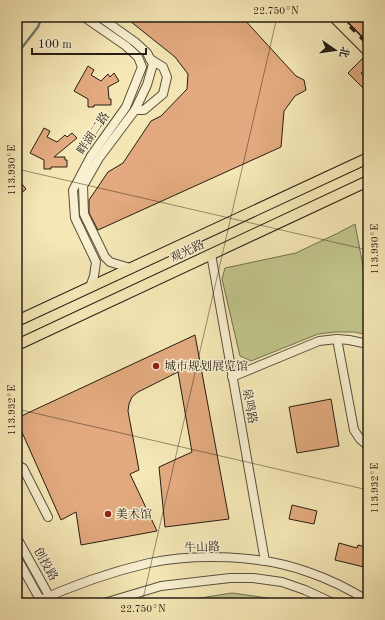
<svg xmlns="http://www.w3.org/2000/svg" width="385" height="620" font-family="'Old Standard TT','Noto Serif SC',serif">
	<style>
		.green { fill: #c0c58b; stroke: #737050 }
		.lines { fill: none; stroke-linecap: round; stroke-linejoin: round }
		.stream { stroke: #6d7e6f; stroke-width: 2.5 }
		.building { fill: #e2aa7e; stroke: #261c14 }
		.minor-casing { stroke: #5a4f3c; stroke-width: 10 }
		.major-casing { stroke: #261c14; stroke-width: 12 }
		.minor { stroke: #f8f0d0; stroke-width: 8 }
		.major { stroke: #f5e8b6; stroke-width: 10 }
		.rail { stroke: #261c14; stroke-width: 2.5; stroke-dasharray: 7 7; stroke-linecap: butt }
		.ticks { fill: none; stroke: #261c14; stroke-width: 1; stroke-opacity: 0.45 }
		.poi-dot { fill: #8f2418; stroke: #f8f0d0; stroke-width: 1.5 }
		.labels { text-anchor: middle; stroke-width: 3; stroke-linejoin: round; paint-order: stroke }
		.street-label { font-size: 12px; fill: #261c14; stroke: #f8f0d0 }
		.poi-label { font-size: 12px; fill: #261c14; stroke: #f8f0d0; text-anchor: start }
		.neatline { fill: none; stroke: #261c14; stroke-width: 1.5 }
		.ticks-label { font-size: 10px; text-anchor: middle; fill: #261c14 }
	</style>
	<rect width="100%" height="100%" fill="#f5e8b6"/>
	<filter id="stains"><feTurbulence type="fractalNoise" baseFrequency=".005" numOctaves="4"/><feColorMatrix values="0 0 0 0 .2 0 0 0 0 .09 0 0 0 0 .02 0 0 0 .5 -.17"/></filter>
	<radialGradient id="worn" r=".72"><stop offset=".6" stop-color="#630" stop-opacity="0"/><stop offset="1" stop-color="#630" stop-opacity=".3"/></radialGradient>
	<g class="green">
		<polygon points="355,224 368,292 368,335 354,332 335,332 318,334 251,361 240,356 222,279 225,268 296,253 338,233"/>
		<polygon points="232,593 283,600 291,603 168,603"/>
	</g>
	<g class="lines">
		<polyline class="stream" points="17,54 38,27 42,17"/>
	</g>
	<g class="building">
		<polygon points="125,17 242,17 296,76 304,80 306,90 295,96 284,111 281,147 98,230 89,213 89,200 108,172 123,163 151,121 161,116 187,89 188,74 175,57"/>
		<polygon points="343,17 368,17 368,42"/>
		<polygon points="365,56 368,57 368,66 361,73 368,81 368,93 348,73"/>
		<polygon points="88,66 94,70 91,75 101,81 108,74 110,77 114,73 119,81 108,87 109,99 111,99 111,105 94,105 94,107 88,107 88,99 74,91"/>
		<polygon points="44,128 50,131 47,137 57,142 65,135 67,137 72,133 77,138 54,157 65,157 65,160 67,160 67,167 51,167 51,169 44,169 44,160 30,153"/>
		<polygon points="22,184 26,189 17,197 17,188"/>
		<polygon points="195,335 229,519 165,527 159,467 192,452 178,372 138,392 132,397 129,404 128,411 139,470 130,474 157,531 81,545 76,512 61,520 17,421 17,418"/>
		<polygon points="331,399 339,446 297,453 289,407"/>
		<polygon points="292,505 317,511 314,524 289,519"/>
		<polygon points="339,543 357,548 358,545 365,547 364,550 368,550 368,568 335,560"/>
	</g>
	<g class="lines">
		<g class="minor-casing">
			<g id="minor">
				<polyline points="84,17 126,46 138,57 142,67 126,107 91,156 73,190 75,218 96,262 94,276 90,287"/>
				<polyline points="100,17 135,42 147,53 153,64 147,85 135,110 99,158 83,186 84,214 105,257 110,262 130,268"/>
				<polyline points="135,110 144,110 163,94 167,77 163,67 150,59"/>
				<polyline points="211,254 265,561"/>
				<polyline points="337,339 354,430 360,439 368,446"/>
				<polyline points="232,377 319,341 337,339 349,340 368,344"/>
				<polyline points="17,465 23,468 48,517"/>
				<polyline points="17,538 53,603"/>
				<polyline points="17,558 42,603"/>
				<path d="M34,603C71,586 110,572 149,563C196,553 263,555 308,572C329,579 349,589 368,601"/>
				<polyline points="104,603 161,586 230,578 253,578 282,582 305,590 333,603"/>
			</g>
		</g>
		<g class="major-casing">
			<g id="major">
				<polyline points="334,17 368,51"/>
				<polyline points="17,321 368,158"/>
				<polyline points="17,345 368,181"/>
			</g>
		</g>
		<use href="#minor" class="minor"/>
		<use href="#major" class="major"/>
		<g class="rail">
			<polyline points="340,17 368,45"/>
			<polyline points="359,17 368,26"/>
		</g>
	</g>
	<path class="ticks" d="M17,23L18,17M17,169L368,250M17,409L368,490M142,603L277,17"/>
	<g class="poi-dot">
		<circle cx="156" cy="366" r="4"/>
		<circle cx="108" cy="514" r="4"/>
	</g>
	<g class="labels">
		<g class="street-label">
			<text transform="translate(93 133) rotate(-56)" y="4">畔湖二路</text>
			<text transform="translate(187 251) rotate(-25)" y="4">观光路</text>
			<text transform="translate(250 406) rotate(80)" y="4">泉鸣路</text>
			<text transform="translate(202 547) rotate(-2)" y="4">牛山路</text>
			<text transform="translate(46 564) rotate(61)" y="4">创投路</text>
		</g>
		<g class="poi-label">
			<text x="164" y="370">城市规划展览馆</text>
			<text x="116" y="518">美术馆</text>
		</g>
	</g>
	<rect width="385" height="620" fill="none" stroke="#f5e8b6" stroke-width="44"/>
	<g transform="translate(335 50) rotate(103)" stroke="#f8f0d0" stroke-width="3" paint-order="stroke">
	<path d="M0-3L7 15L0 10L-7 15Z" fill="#261c14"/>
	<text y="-6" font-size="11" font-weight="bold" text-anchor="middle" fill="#261c14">北</text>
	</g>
	<path d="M32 48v6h114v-6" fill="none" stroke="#261c14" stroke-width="2"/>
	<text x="38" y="48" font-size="12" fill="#261c14" stroke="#f8f0d0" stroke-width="3" paint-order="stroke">100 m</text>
	<rect x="22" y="22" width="341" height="576" class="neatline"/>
	<g class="ticks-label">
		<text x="276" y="14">22.750°N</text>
		<text transform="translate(11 170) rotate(-90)" y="4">113.930°E</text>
		<text transform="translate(374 249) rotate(-90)" y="4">113.930°E</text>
		<text transform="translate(11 410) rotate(-90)" y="4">113.932°E</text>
		<text transform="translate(374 488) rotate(-90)" y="4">113.932°E</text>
		<text x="143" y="612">22.750°N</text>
	</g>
	<rect width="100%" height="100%" filter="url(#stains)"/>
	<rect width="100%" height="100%" fill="url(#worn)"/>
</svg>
